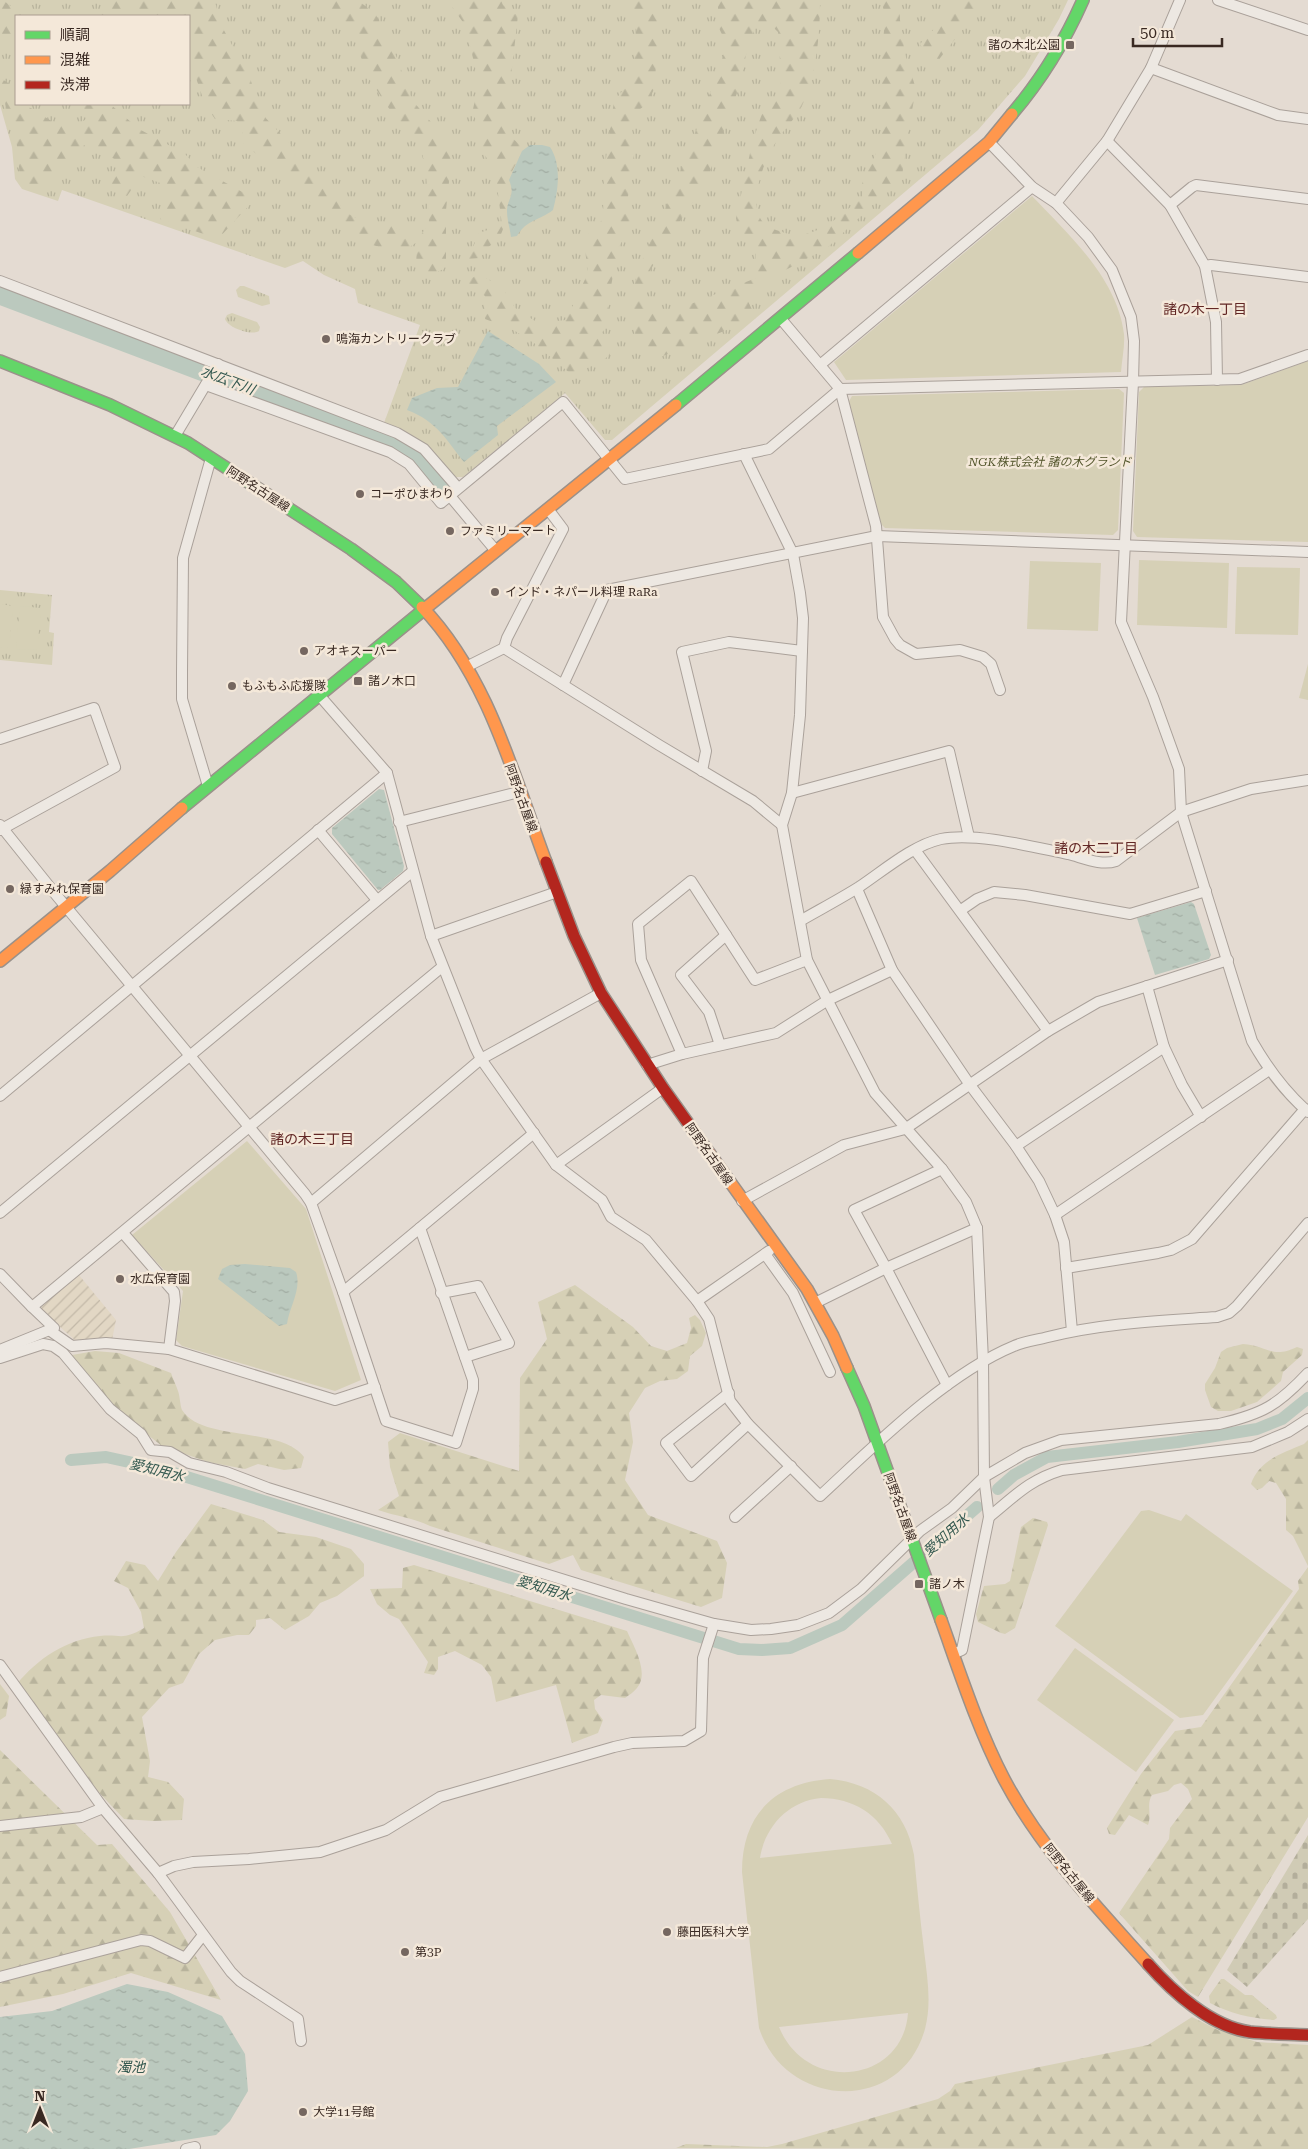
<svg xmlns="http://www.w3.org/2000/svg" width="1308" height="2149" font-family="'Roboto Serif','Noto Sans JP',serif">
	<style>
		.farmland { fill: url(#farmland-furrows) }
		.grass { fill: url(#grass-tufts); fill-rule: evenodd }
		.forest { fill: url(#forest-firs); fill-rule: evenodd }
		.cemetery { fill: url(#cemetery-stones) }
		.park { fill: #d6d0b6; fill-rule: evenodd }
		.water { fill: url(#water-ripples) }
		.lines { fill: none; stroke-linecap: round; stroke-linejoin: round }
		.canal { stroke: #bbc9be; stroke-width: 12 }
		.river { stroke: #bbc9be; stroke-width: 21 }
		.street-casing { stroke: #aaa19a; stroke-width: 12 }
		.fast-casing { stroke: #9a918a; stroke-width: 14 }
		.slow-casing { stroke: #9a918a; stroke-width: 14 }
		.jam-casing { stroke: #9a918a; stroke-width: 14 }
		.street { stroke: #ede8e2; stroke-width: 10 }
		.fast { stroke: #63d668; stroke-width: 11 }
		.slow { stroke: #ff974d; stroke-width: 11 }
		.jam { stroke: #b3261e; stroke-width: 11 }
		.poi-dot { fill: #756760; stroke: #f4e8d9; stroke-width: 2 }
		.labels { text-anchor: middle; stroke-width: 5; stroke-linejoin: round; paint-order: stroke }
		.poi-label { font-size: 12px; fill: #392922; stroke: #f4e8d9; text-anchor: start }
		.park-label { font-size: 12px; font-style: italic; fill: #51542a; stroke: #f4e8d9 }
		.street-label { font-size: 12px; fill: #392922; stroke: #f4e8d9 }
		.neighbourhood-label { font-size: 14px; fill: #622725; stroke: #f4e8d9 }
		.water-label { font-size: 14px; font-style: italic; fill: #33584f; stroke: #f4e8d9 }
	</style>
	<defs>
		<pattern id="farmland-furrows" width="10" height="10" patternUnits="userSpaceOnUse" patternTransform="scale(1.25)"><rect width="10" height="10" fill="#e2d7c4"/><path d="M-1 1l2-2M0 10L10 0M9 11l2-2" fill="none" stroke="#c3b9a8"/></pattern>
		<pattern id="grass-tufts" width="24" height="20" patternUnits="userSpaceOnUse" patternTransform="scale(1.25)"><rect width="24" height="20" fill="#d6d0b6"/><path d="M3 7l-1-3M5 7V3M7 7l1-3M15 17l-1-3M17 17v-4M19 17l1-3" fill="none" stroke="#b8b39c"/></pattern>
		<pattern id="forest-firs" width="22" height="20" patternUnits="userSpaceOnUse" patternTransform="scale(1.25)"><rect width="22" height="20" fill="#d6d0b6"/><path d="M5 1l3.5 6h-7zM16 11l3.5 6h-7z" fill="#b8b39c"/></pattern>
		<pattern id="cemetery-stones" width="16" height="16" patternUnits="userSpaceOnUse" patternTransform="scale(1.25)"><rect width="16" height="16" fill="#d0cbb5"/><path d="M2 7V4a2 2 0 0 1 4 0v3zM10 15v-3a2 2 0 0 1 4 0v3z" fill="#b3ae9b"/></pattern>
		<pattern id="water-ripples" width="26" height="14" patternUnits="userSpaceOnUse" patternTransform="scale(1.25)"><rect width="26" height="14" fill="#bbc9be"/><path d="M2 4q2-2 4 0t4 0M15 11q2-2 4 0t4 0" fill="none" stroke="#a2ada3"/></pattern>
	</defs>
	<rect width="100%" height="100%" fill="#e4dbd2"/>
	<polygon class="farmland" points="79,1275 116,1320 112,1340 77,1342 41,1310 42,1304"/>
	<g class="grass">
		<path d="M0,0H1068L1059,19L1025,76L978,130L612,440H605L565,393L463,477H456C431,451 418,436 384,423L420,325L358,303L355,289L324,275L303,261L285,268L62,190L58,201L22,189L15,179L12,147L0,105ZM16,16H189V104H16Z"/>
		<polygon points="244,286 269,296 270,304 262,306 238,297 236,290 240,286"/>
		<path d="M232,313L257,322L260,327L259,331C252,336 228,328 225,319L227,315Z"/>
		<polygon points="0,590 52,595 49,632 54,633 52,665 0,660"/>
	</g>
	<g class="forest">
		<polygon points="0,0 3,0 23,16 16,16 16,53 0,40"/>
		<polygon points="104,0 211,0 216,5 220,23 250,78 261,113 292,146 329,193 349,214 365,223 373,224 382,222 401,230 417,241 429,223 426,172 421,148 413,132 398,122 368,77 351,29 325,16 313,6 312,0 357,0 375,13 397,58 412,100 449,143 451,163 446,210 446,262 444,269 431,274 416,269 417,242 401,253 355,240 316,208 289,181 243,143 243,134 237,121 215,119 205,104 196,78 189,70 189,16 134,16 133,6 125,16 97,16"/>
		<polygon points="447,0 501,0 503,5 518,15 505,131 524,149 511,173 512,195 508,217 499,239 487,248 480,258 468,259 479,233 502,225 495,170 484,154 473,109 479,83 465,25"/>
		<polygon points="629,0 654,0 662,39 656,60 655,87 647,104 636,112 632,127 634,154 628,197 631,206 629,230 618,248 608,303 606,327 601,334 609,348 610,355 600,362 572,375 534,343 512,329 485,319 485,296 465,282 477,275 482,276 502,287 515,308 538,323 566,320 588,273 584,242 593,226 603,220 604,173 614,101 630,82 636,48 636,28"/>
		<path d="M718,0H820C820,34 817,69 804,101C799,116 784,128 776,142C764,160 744,210 767,226C772,229 780,231 785,233C813,243 844,213 863,196L862,183L877,151L881,132L880,71L885,21L882,0H899L900,20L905,54L916,89L907,137L902,177L827,248L761,283L746,297L756,318L658,358L643,355C633,334 629,311 634,288C639,261 654,235 665,210C687,155 708,101 727,45L718,26ZM772,26L778,32L779,39L781,89L762,113L752,144L736,218L739,233L746,240L756,243V278L683,307L660,313L647,301L646,278L665,244L707,180L739,87L746,55L755,28Z"/>
		<polygon points="961,0 986,0 933,67 920,44"/>
		<path d="M0,78C14,86 16,88 16,104C37,104 50,129 73,126C77,125 83,121 87,119L81,104H110L139,129L185,154L197,167L255,199L218,239L160,219L163,184L141,176L127,196L105,187L121,162L84,145L70,170L39,190L26,185L20,178L17,146L4,99L0,96Z"/>
		<path d="M575,1285L633,1327L651,1346L667,1351L687,1343L691,1328L689,1318L695,1315L700,1320L706,1333L702,1346L690,1356L688,1371L677,1379L660,1381L645,1388L629,1413L633,1442L625,1480L648,1515L717,1541L727,1563L722,1598L701,1607L581,1570L573,1555L549,1564L430,1526C414,1518 395,1516 378,1510L399,1496L390,1467L388,1442L400,1433L519,1471L520,1378L547,1339L538,1302Z"/>
		<path d="M1243,1344C1268,1346 1272,1359 1297,1347L1303,1349L1302,1355L1283,1372L1281,1381L1257,1402L1231,1411H1218L1211,1407L1205,1390V1384L1215,1368L1221,1352L1227,1348Z"/>
		<path d="M95,1351L119,1353L171,1373C173,1379 176,1385 178,1391C180,1396 180,1405 182,1410C202,1442 281,1426 304,1457L301,1468L284,1470L258,1464L245,1469L208,1462L162,1446L117,1411L72,1355Z"/>
		<path d="M1308,1440V1566L1293,1536L1286,1530V1499L1276,1483L1269,1481L1262,1488L1257,1490L1251,1484C1259,1460 1283,1453 1304,1444Z"/>
		<path d="M211,1504L263,1520L279,1532L316,1537L351,1549L364,1564V1576L337,1596L320,1603L309,1616L285,1630L270,1618L256,1620V1626L249,1635H237L215,1640L199,1654L183,1683L169,1688L142,1717L150,1761L148,1777L168,1782L184,1799L182,1820L153,1821L124,1819L89,1782L17,1684C37,1659 67,1639 100,1636C122,1634 122,1641 144,1628L141,1612L128,1588L114,1581L126,1561L145,1565L158,1581L176,1552Z"/>
		<polygon points="1033,1518 1047,1522 1048,1525 1015,1628 1005,1634 1001,1633 978,1622 976,1614 984,1586 1005,1584 1010,1581 1021,1527"/>
		<path d="M414,1565L627,1631C633,1645 650,1673 637,1688C634,1692 629,1695 625,1698L601,1695L594,1700L595,1709L603,1720L598,1733L572,1743L556,1685L496,1702L491,1677L482,1665L455,1651L438,1657V1669L434,1675L424,1673L428,1662L399,1619L390,1615L377,1604L370,1589L402,1588L403,1568Z"/>
		<path d="M1308,1567V1817L1198,1997L1188,1991L1119,1913L1169,1839L1170,1828L1192,1799L1188,1789L1181,1783L1174,1785L1168,1791L1152,1795C1146,1804 1152,1815 1148,1825L1129,1815L1115,1835L1109,1834L1107,1828L1141,1774L1175,1731L1201,1727L1299,1589L1298,1581Z"/>
		<polygon points="0,1684 9,1696 6,1716 0,1720"/>
		<polygon points="0,1750 97,1845 112,1844 170,1912 221,2000 131,1973 63,1994 0,2007"/>
		<path d="M1221,1979H1224L1245,1995H1252L1276,2015L1277,2018L1274,2020C1251,2018 1231,2014 1210,2003L1209,1996Z"/>
		<polygon points="1192,2017 1218,2030 1257,2042 1308,2045 1308,2149 676,2148 686,2144 767,2147 782,2144 938,2099 950,2091 955,2084 1148,2045"/>
	</g>
	<polygon class="cemetery" points="1308,1835 1308,1919 1247,1987 1227,1970"/>
	<g class="park">
		<path d="M1032,196C1069,235 1117,278 1124,334C1125,345 1122,360 1121,372L846,380L834,362Z"/>
		<polygon points="1308,361 1308,542 1137,537 1133,531 1139,392 1144,387 1241,385"/>
		<polygon points="1119,389 1124,393 1118,530 1113,535 885,528 880,523 848,403 852,396"/>
		<polygon points="1139,560 1229,563 1227,628 1137,625"/>
		<polygon points="1030,561 1101,563 1098,631 1027,629"/>
		<polygon points="1237,567 1300,568 1298,635 1235,634"/>
		<polygon points="0,604 13,606 9,648 0,647"/>
		<polygon points="20,606 41,608 37,650 16,649"/>
		<polygon points="1308,664 1308,700 1299,698"/>
		<polygon points="247,1141 306,1209 361,1380 335,1391 182,1346 176,1340 183,1291 132,1235"/>
		<polygon points="1149,1510 1181,1521 1186,1514 1293,1591 1203,1715 1180,1718 1055,1626 1141,1511"/>
		<polygon points="1075,1648 1174,1720 1136,1772 1037,1700"/>
		<path d="M830,1779C875,1783 906,1810 914,1855C917,1887 920,1918 924,1950C927,1976 932,2003 925,2029C901,2115 786,2109 759,2028L742,1872C742,1815 774,1783 830,1779ZM821,1798C853,1798 879,1814 892,1844L760,1858C765,1826 789,1801 821,1798ZM908,2013C903,2083 807,2095 779,2027Z"/>
	</g>
	<g class="water">
		<path d="M530,145H542L550,147C562,165 558,191 553,210C539,221 527,219 517,236L511,237C510,229 507,219 507,212C507,197 516,197 509,180L522,151Z"/>
		<path d="M488,331L539,364L556,382L497,426L498,435L464,462C446,440 438,422 407,410L412,398L437,388L458,387Z"/>
		<polygon points="379,789 384,790 404,866 403,871 380,890 378,890 332,834 332,828"/>
		<polygon points="1191,902 1194,904 1211,955 1209,959 1155,975 1137,918"/>
		<path d="M245,1264L290,1268L296,1272C302,1289 289,1308 287,1324L279,1326L218,1279L222,1269L230,1265Z"/>
		<polygon points="127,1984 168,1992 222,2016 245,2054 248,2091 230,2121 216,2135 129,2149 0,2149 0,2017 52,2011"/>
	</g>
	<g class="lines">
		<g class="canal">
			<polyline points="71,1460 106,1457 161,1469 739,1649 762,1650 790,1648 842,1625 977,1507"/>
			<polyline points="998,1489 1014,1475 1047,1457 1178,1442 1257,1429 1282,1419 1308,1398"/>
		</g>
		<polyline class="river" points="0,294 392,442 414,454 443,487"/>
		<g class="street-casing">
			<g id="street">
				<polyline points="1218,0 1308,30"/>
				<polyline points="1151,68 1278,115 1308,119"/>
				<polyline points="1107,141 1170,205 1205,266 1216,322 1217,380"/>
				<path d="M989,142L1032,187L1056,203L1088,237L1112,270L1131,317L1134,341L1133,382L1121,622L1153,697L1179,769L1181,812L1252,1041C1268,1069 1284,1091 1308,1112"/>
				<polyline points="1056,203 1107,141 1151,68 1180,0"/>
				<polyline points="1170,205 1192,187 1196,185 1308,199"/>
				<polyline points="1205,266 1211,265 1308,277"/>
				<polyline points="0,281 397,433 424,449 458,488"/>
				<polyline points="781,319 840,389 876,526 883,617 895,639 900,645 916,654 960,650 983,657 991,664 1000,690"/>
				<polyline points="820,365 1032,187"/>
				<polyline points="206,385 390,452 409,464 441,503 563,402 625,479 769,449 840,389 1240,379 1308,355"/>
				<polyline points="175,436 218,364"/>
				<polyline points="744,454 793,554 800,593 803,618 800,715 792,793 782,825 807,960 875,1093 942,1169 966,1202 977,1228 983,1361 984,1477 989,1517 962,1650 953,1654"/>
				<polyline points="450,496 496,551"/>
				<polyline points="504,648 659,745 753,801 782,825"/>
				<polyline points="468,666 504,648 507,638 563,529 548,509"/>
				<polyline points="563,685 607,590 877,536 1308,552"/>
				<path d="M319,695L387,773L431,936L475,1047L481,1059L556,1165L602,1200L611,1217L646,1240L697,1301L709,1319L730,1401L748,1424L820,1496C874,1446 946,1374 1014,1346C1025,1341 1037,1340 1048,1337C1103,1323 1160,1321 1217,1317L1229,1313L1237,1306L1308,1223"/>
				<polyline points="0,739 94,708 115,767 0,830"/>
				<polyline points="702,771 706,751 682,652 729,642 802,651"/>
				<polyline points="208,786 182,699 182,672 183,558 211,458"/>
				<polyline points="792,793 949,751 969,837"/>
				<polyline points="399,822 519,792"/>
				<polyline points="0,825 57,896 305,1194 311,1203 343,1292 534,1133"/>
				<polyline points="318,830 377,900"/>
				<polyline points="915,850 1048,1031"/>
				<polyline points="857,889 892,970 970,1085 1016,1146 1039,1181 1055,1215 1064,1242 1072,1331"/>
				<polyline points="961,910 977,899 994,892 1025,895 1130,914 1206,891"/>
				<path d="M800,921C819,910 840,899 859,887C883,871 913,845 941,839C976,832 1033,847 1068,854C1084,858 1101,866 1116,861L1181,812L1251,789L1308,780"/>
				<polyline points="431,936 557,892"/>
				<polyline points="1147,986 1164,1047 1182,1085 1201,1117"/>
				<polyline points="720,1045 709,1012 681,975 726,935"/>
				<polyline points="682,1054 641,960 638,924 691,881 755,980 807,960"/>
				<polyline points="647,1065 682,1054 776,1033 828,1000 892,970"/>
				<polyline points="0,1096 387,773"/>
				<polyline points="1016,1146 1164,1047"/>
				<polyline points="556,1165 663,1088"/>
				<polyline points="942,1169 854,1210 886,1268 947,1385"/>
				<polyline points="742,1201 844,1145 905,1129 1048,1031 1098,1002 1228,960"/>
				<polyline points="311,1203 481,1059 601,993"/>
				<polyline points="0,1213 413,871"/>
				<polyline points="1055,1215 1269,1070"/>
				<polyline points="123,1233 174,1292 175,1301 169,1349 335,1400 375,1387"/>
				<polyline points="765,1254 793,1293 830,1372"/>
				<polyline points="1066,1268 1158,1253 1171,1250 1192,1239 1305,1109"/>
				<polyline points="0,1274 32,1307 442,967"/>
				<polyline points="343,1292 386,1421 456,1443 473,1389 473,1380 420,1228"/>
				<polyline points="441,1293 478,1286 509,1343 465,1357"/>
				<polyline points="697,1301 769,1251"/>
				<polyline points="815,1303 886,1268 977,1228"/>
				<polyline points="49,1330 72,1346 106,1343 169,1349"/>
				<polyline points="0,1350 54,1328 32,1307"/>
				<path d="M0,1358L43,1344L53,1346L63,1353L110,1409L141,1434L151,1450L170,1452L189,1463L226,1472L268,1488L626,1599L714,1624L751,1630L771,1629L798,1625L829,1613L861,1589L920,1531L952,1508L984,1477L1025,1453L1061,1440L1219,1424C1263,1414 1278,1405 1308,1373"/>
				<polyline points="729,1393 666,1443 691,1476 748,1424"/>
				<polyline points="735,1517 791,1466"/>
				<path d="M989,1517C1015,1496 1029,1480 1062,1470L1252,1447L1288,1432L1308,1419"/>
				<polyline points="0,1665 103,1808 158,1873 231,1972 240,1981 298,2019 301,2041"/>
				<polyline points="0,1826 81,1817 103,1808"/>
				<polyline points="158,1873 174,1866 193,1862 249,1859 320,1852 386,1830 440,1797 614,1747 632,1743 684,1741 701,1731 703,1658 714,1624"/>
				<polyline points="0,1977 141,1940 150,1941 185,1958 203,1935"/>
				<polyline points="186,2149 195,2147"/>
			</g>
		</g>
		<g class="fast-casing">
			<g id="fast">
				<path d="M1012,114C1041,80 1065,41 1083,0"/>
				<polyline points="0,361 110,405 188,443 351,549 396,582 422,607"/>
				<polyline points="676,405 858,253"/>
				<polyline points="182,808 427,607"/>
				<polyline points="847,1368 864,1406 941,1620"/>
			</g>
		</g>
		<g class="slow-casing">
			<g id="slow">
				<polyline points="858,253 989,142 1012,114"/>
				<path d="M422,607C488,676 513,774 546,862"/>
				<polyline points="427,607 676,405"/>
				<polyline points="0,961 110,871 182,808"/>
				<polyline points="710,1154 807,1289 833,1336 847,1368"/>
				<path d="M941,1620C960,1673 978,1729 1004,1779C1041,1849 1096,1906 1148,1964"/>
			</g>
		</g>
		<g class="jam-casing">
			<g id="jam">
				<polyline points="546,862 574,936 601,993 663,1088 710,1154"/>
				<path d="M1148,1964C1172,1991 1211,2027 1250,2032C1269,2034 1289,2034 1308,2035"/>
			</g>
		</g>
		<use href="#street" class="street"/>
		<use href="#fast" class="fast"/>
		<use href="#slow" class="slow"/>
		<use href="#jam" class="jam"/>
	</g>
	<g class="poi-dot">
		<rect x="1065" y="40" width="10" height="10" rx="2.5"/>
		<circle cx="326" cy="339" r="5"/>
		<circle cx="360" cy="494" r="5"/>
		<circle cx="450" cy="531" r="5"/>
		<circle cx="495" cy="592" r="5"/>
		<circle cx="304" cy="651" r="5"/>
		<rect x="353" y="676" width="10" height="10" rx="2.5"/>
		<circle cx="232" cy="686" r="5"/>
		<circle cx="10" cy="889" r="5"/>
		<circle cx="120" cy="1279" r="5"/>
		<rect x="914" y="1579" width="10" height="10" rx="2.5"/>
		<circle cx="667" cy="1932" r="5"/>
		<circle cx="405" cy="1952" r="5"/>
		<circle cx="303" cy="2112" r="5"/>
	</g>
	<g class="labels">
		<g class="poi-label">
			<text x="1060" y="49" text-anchor="end">諸の木北公園</text>
			<text x="336" y="343">鳴海カントリークラブ</text>
			<text x="370" y="498">コーポひまわり</text>
			<text x="460" y="535">ファミリーマート</text>
			<text x="505" y="596">インド・ネパール料理 RaRa</text>
			<text x="314" y="655">アオキスーパー</text>
			<text x="368" y="685">諸ノ木口</text>
			<text x="242" y="690">もふもふ応援隊</text>
			<text x="20" y="893">緑すみれ保育園</text>
			<text x="130" y="1283">水広保育園</text>
			<text x="929" y="1588">諸ノ木</text>
			<text x="677" y="1936">藤田医科大学</text>
			<text x="415" y="1956">第3P</text>
			<text x="313" y="2116">大学11号館</text>
		</g>
		<g class="park-label">
			<text x="1050" y="466">NGK株式会社 諸の木グランド</text>
		</g>
		<g class="street-label">
			<text transform="translate(258 489) rotate(33)" y="4">阿野名古屋線</text>
			<text transform="translate(521 798) rotate(70)" y="4">阿野名古屋線</text>
			<text transform="translate(709 1154) rotate(55)" y="4">阿野名古屋線</text>
			<text transform="translate(900 1507) rotate(70)" y="4">阿野名古屋線</text>
			<text transform="translate(1069 1873) rotate(51)" y="4">阿野名古屋線</text>
		</g>
		<g class="neighbourhood-label">
			<text x="1205" y="314">諸の木一丁目</text>
			<text x="1096" y="853">諸の木二丁目</text>
			<text x="312" y="1144">諸の木三丁目</text>
		</g>
		<g class="water-label">
			<text transform="translate(228 380) rotate(21)" y="5">水広下川</text>
			<text transform="translate(157 1470) rotate(14)" y="5">愛知用水</text>
			<text transform="translate(946 1535) rotate(-41)" y="5">愛知用水</text>
			<text transform="translate(544 1588) rotate(17)" y="5">愛知用水</text>
			<text x="131" y="2072">濁池</text>
		</g>
	</g>
	<rect x="15" y="15" width="175" height="90" fill="#f4e8d9" stroke="#a99c90"/>
	<rect x="25" y="31" width="25" height="8" fill="#63d668" stroke="#a99c90"/>
	<text x="60" y="40" font-size="15" fill="#392922">順調</text>
	<rect x="25" y="56" width="25" height="8" fill="#ff974d" stroke="#a99c90"/>
	<text x="60" y="65" font-size="15" fill="#392922">混雑</text>
	<rect x="25" y="81" width="25" height="8" fill="#b3261e" stroke="#a99c90"/>
	<text x="60" y="90" font-size="15" fill="#392922">渋滞</text>
	<g transform="translate(40 2109)" stroke="#f4e8d9" stroke-width="4" paint-order="stroke">
	<path d="M0-4L9 19L0 12L-9 19Z" fill="#392922"/>
	<text y="-8" font-size="14" font-weight="bold" text-anchor="middle" fill="#392922">N</text>
	</g>
	<path d="M1133 38v8h89v-8" fill="none" stroke="#392922" stroke-width="2.5"/>
	<text x="1140" y="38" font-size="15" fill="#392922" stroke="#f4e8d9" stroke-width="4" paint-order="stroke">50 m</text>
</svg>
